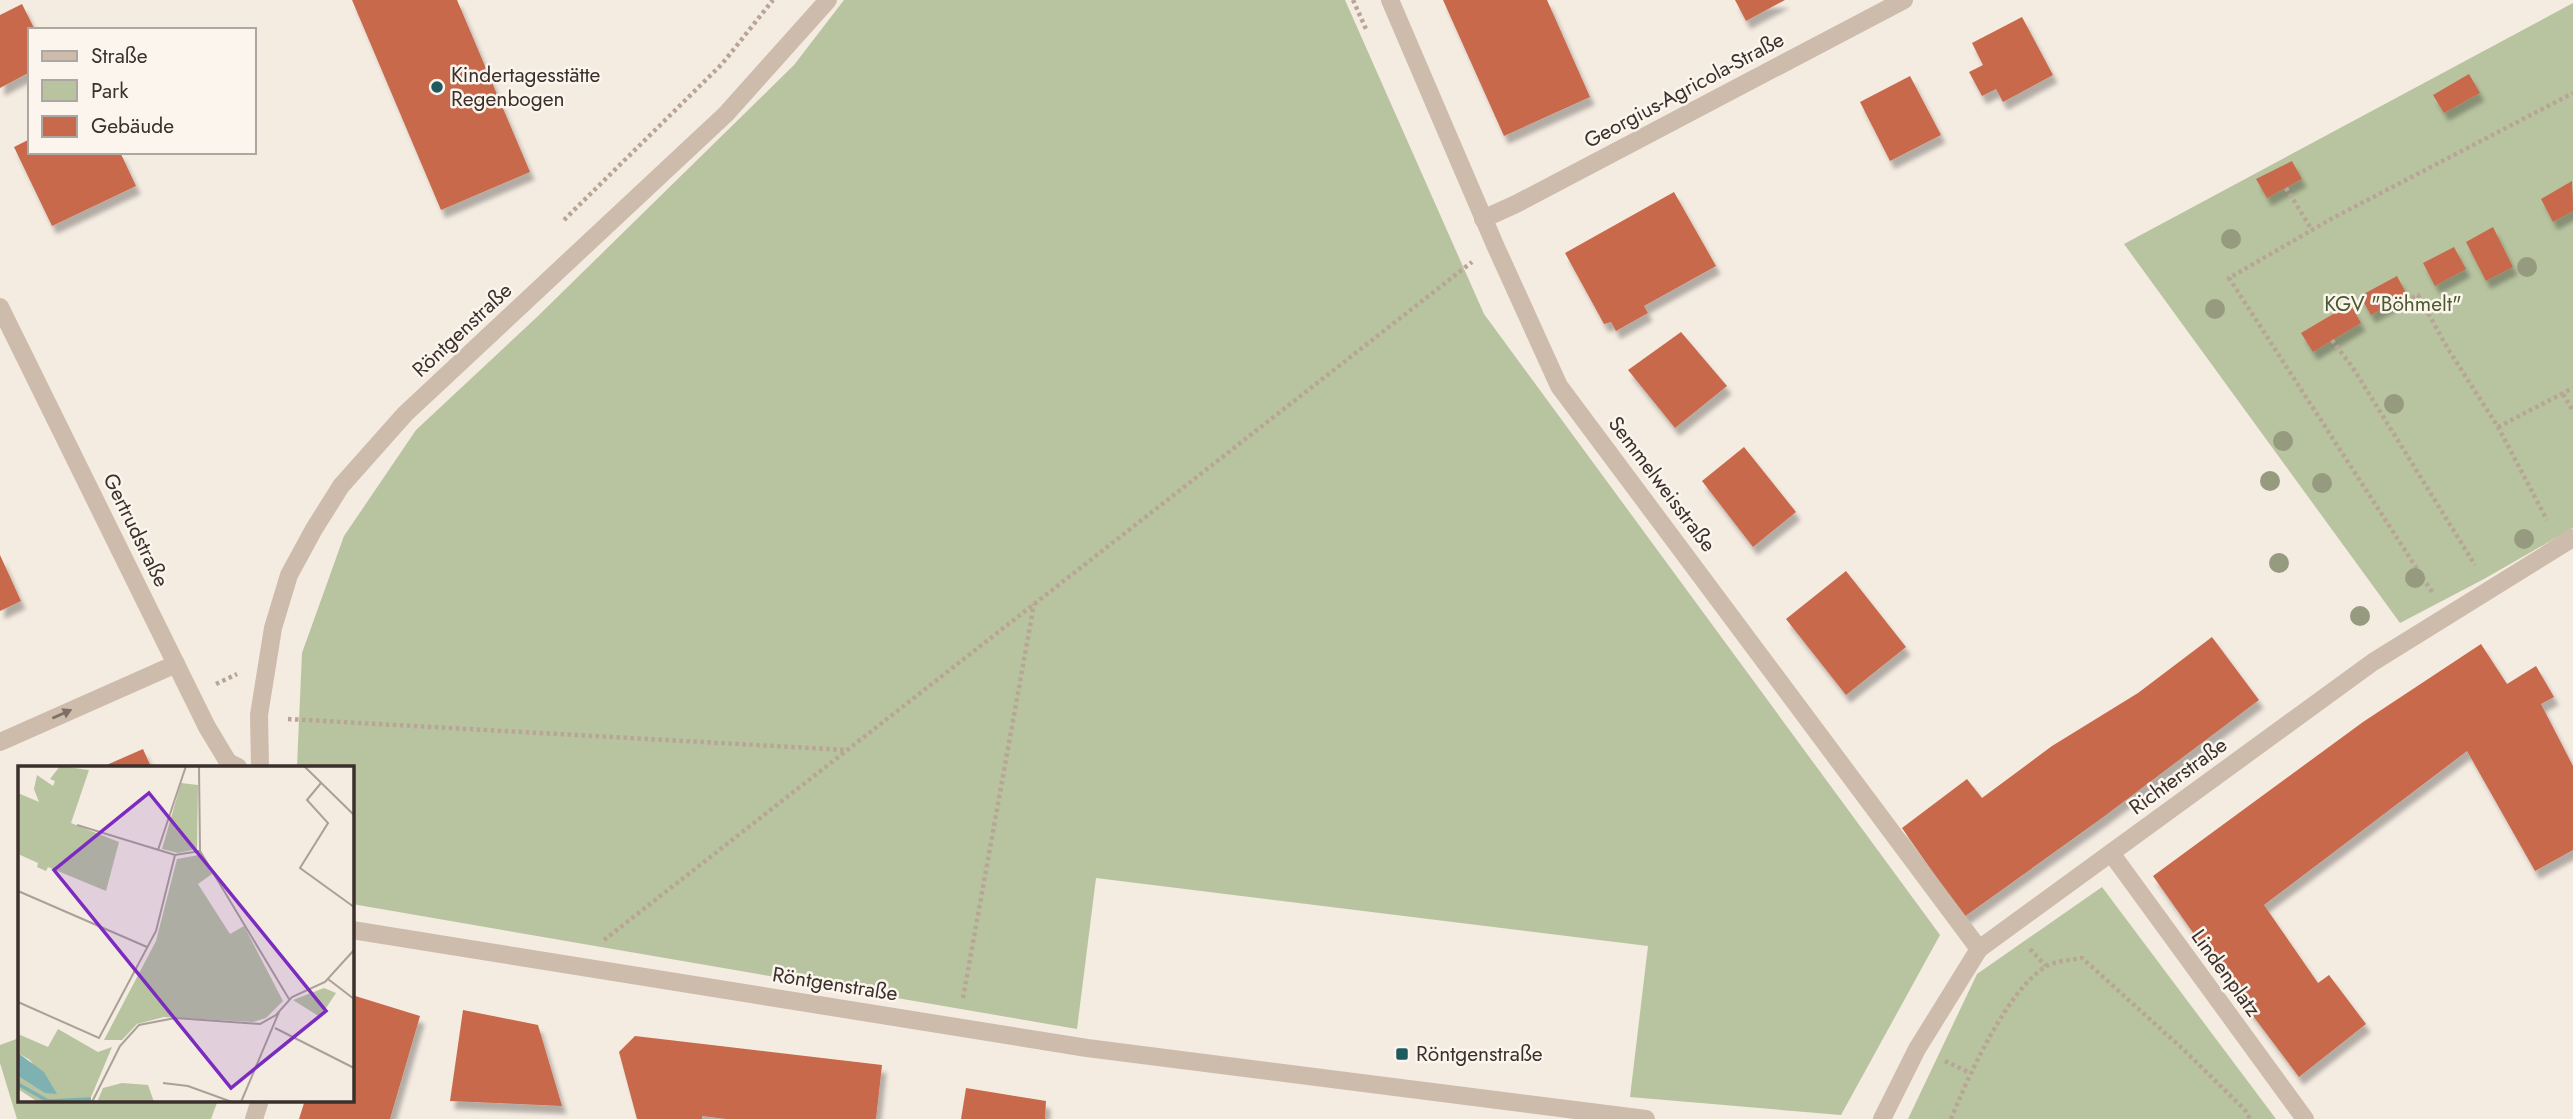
<svg xmlns="http://www.w3.org/2000/svg" width="2573" height="1119" font-family="Jost,sans-serif">
	<style>
		.green { fill: #b8c4a0 }
		.building { fill: #c8694b; filter: url(#shadow) }
		.lines { fill: none; stroke-linecap: round; stroke-linejoin: round }
		.path { stroke: #b9a596; stroke-width: 4.5; stroke-dasharray: 3.5 3.5; stroke-linecap: butt }
		.minor { stroke: #cdbbac; stroke-width: 18 }
		.tree { fill: #969b7f }
		.oneway { fill: #7d6f65 }
		.poi-dot { fill: #1f5a5e; stroke: #fbf5ee; stroke-width: 2.5 }
		.labels { text-anchor: middle; stroke-width: 5; stroke-linejoin: round; paint-order: stroke }
		.poi-label { font-size: 21px; fill: #3b302b; stroke: #fbf5ee; text-anchor: start }
		.street-label { font-size: 21px; fill: #3b302b; stroke: #fbf5ee }
		.park-label { font-size: 21px; fill: #4a5a2e; stroke: #fbf5ee }
		.inset-river { fill: none; stroke: #7fb0b2; stroke-width: 3.5 }
		.inset-road { fill: none; stroke: #aaa098; stroke-width: 2 }
		.view { fill: #7b2cbf; fill-opacity: 0.15; stroke: #7b2cbf; stroke-width: 3.5 }
		.inset-edge { fill: none; stroke: #3b302b; stroke-width: 3.5 }
	</style>
	<defs>
		<filter id="shadow"><feDropShadow dx="4.5" dy="8" stdDeviation="2" flood-color="#0004"/></filter>
	</defs>
	<rect width="100%" height="100%" fill="#f4ebe1"/>
	<g class="green">
		<polygon points="844,0 1345,0 1484,314 1940,935 1841,1115 1630,1097 1648,946 1096,878 1077,1029 352,904 352,767 297,767 302,653 344,536 416,430 537,317 794,65"/>
		<polygon points="2573,3 2573,528 2484,579 2400,623 2124,244"/>
		<polygon points="2102,887 2276,1119 1908,1119 1977,974"/>
		<polygon points="19,1038 19,1100 218,1100 211,1119 17,1119 0,1063 0,1045"/>
	</g>
	<g class="building">
		<polygon points="352,0 457,0 530,172 441,210"/>
		<polygon points="1443,0 1547,0 1590,97 1504,136"/>
		<polygon points="1735,0 1785,0 1746,21"/>
		<polygon points="22,4 35,30 30,30 30,72 0,88 0,15"/>
		<polygon points="2022,17 2053,75 2003,102 1996,89 1982,96 1969,72 1983,65 1972,43"/>
		<polygon points="2469,74 2480,93 2444,113 2433,95"/>
		<polygon points="1910,76 1941,135 1890,161 1860,102"/>
		<polygon points="30,139 30,152 120,152 136,186 52,226 14,147"/>
		<polygon points="2292,161 2302,179 2267,198 2256,179"/>
		<polygon points="2572,181 2573,211 2553,222 2541,199"/>
		<polygon points="1674,192 1716,266 1644,306 1648,313 1616,331 1611,322 1604,324 1565,253"/>
		<polygon points="2493,227 2513,267 2486,281 2466,242"/>
		<polygon points="2454,247 2466,269 2435,286 2423,263"/>
		<polygon points="2397,276 2407,295 2371,315 2360,296"/>
		<polygon points="2350,304 2361,323 2313,352 2301,333"/>
		<polygon points="1681,332 1727,386 1675,428 1628,370"/>
		<polygon points="1744,447 1796,512 1753,547 1702,481"/>
		<polygon points="0,555 21,601 0,611"/>
		<polygon points="1846,571 1906,647 1846,695 1786,619"/>
		<polygon points="2212,637 2259,700 2102,818 1964,917 1902,828 1967,779 1982,798 2052,746 2138,693"/>
		<polygon points="2481,644 2507,684 2536,666 2554,697 2541,704 2573,766 2573,850 2535,871 2467,751 2264,905 2318,983 2329,975 2366,1024 2299,1077 2232,988 2153,876 2363,722"/>
		<polygon points="143,749 151,767 102,767"/>
		<polygon points="352,995 420,1016 390,1119 299,1119 305,1100 352,1100"/>
		<polygon points="463,1010 538,1025 562,1106 450,1101"/>
		<polygon points="635,1036 882,1065 876,1119 726,1119 702,1116 702,1119 637,1119 619,1052"/>
		<polygon points="966,1088 1046,1101 1045,1119 961,1119"/>
	</g>
	<g class="lines">
		<g class="path">
			<polyline points="1353,0 1366,29"/>
			<polyline points="2286,188 2312,230"/>
			<polyline points="564,220 722,64 773,0"/>
			<polyline points="2399,300 2402,302 2418,295 2448,349 2498,427 2547,520"/>
			<polyline points="2332,340 2353,368 2475,565"/>
			<polyline points="2563,394 2573,411"/>
			<polyline points="2498,427 2573,388"/>
			<polyline points="2432,592 2229,278 2331,219 2573,93"/>
			<polyline points="216,684 237,674"/>
			<polyline points="288,719 846,750"/>
			<polyline points="604,940 1472,262"/>
			<polyline points="2030,949 2046,966"/>
			<polyline points="963,998 1034,604"/>
			<polyline points="1945,1061 1970,1073"/>
			<path d="M1951,1119C1968,1077 2006,992 2045,967C2054,961 2071,960 2082,958L2184,1050L2245,1110L2250,1119"/>
		</g>
		<g class="minor">
			<polyline points="1390,0 1495,245 1559,386 1979,949"/>
			<polyline points="1483,219 1516,204 1904,0"/>
			<polyline points="0,307 207,727 228,762 238,767"/>
			<polyline points="0,742 176,664"/>
			<polyline points="260,767 259,715 273,628 289,575 314,529 341,486 405,414 726,114 828,0"/>
			<polyline points="2111,853 2305,1119"/>
			<polyline points="352,930 1087,1048 1646,1119"/>
			<polyline points="254,1119 260,1100"/>
			<polyline points="1882,1119 1917,1049 1979,949 2373,662 2573,538"/>
		</g>
	</g>
	<g class="tree">
		<circle cx="2231" cy="239" r="10"/>
		<circle cx="2527" cy="267" r="10"/>
		<circle cx="2215" cy="309" r="10"/>
		<circle cx="2394" cy="404" r="10"/>
		<circle cx="2283" cy="441" r="10"/>
		<circle cx="2270" cy="481" r="10"/>
		<circle cx="2322" cy="483" r="10"/>
		<circle cx="2524" cy="539" r="10"/>
		<circle cx="2279" cy="563" r="10"/>
		<circle cx="2415" cy="578" r="10"/>
		<circle cx="2360" cy="616" r="10"/>
	</g>
	<defs><path id="oneway-solid" d="M-6-.8H1V-3.2L6.5 0L1 3.2V.8H-6Z" transform="scale(1.75)"/></defs>
	<use class="oneway" href="#oneway-solid" transform="translate(62 714) rotate(-24)"/>
	<g class="poi-dot">
		<circle cx="437" cy="87" r="7"/>
		<rect x="1395" y="1047" width="14" height="14" rx="3.5"/>
	</g>
	<g class="labels">
		<g class="poi-label">
			<text x="451" y="82">Kindertagesstätte<tspan x="451" dy="24">Regenbogen</tspan></text>
			<text x="1416" y="1061">Röntgenstraße</text>
		</g>
		<g class="street-label">
			<text transform="translate(1684 90) rotate(-28)" y="7">Georgius-Agricola-Straße</text>
			<text transform="translate(462 330) rotate(-43)" y="7">Röntgenstraße</text>
			<text transform="translate(1662 484) rotate(53)" y="7">Semmelweisstraße</text>
			<text transform="translate(136 530) rotate(64)" y="7">Gertrudstraße</text>
			<text transform="translate(2178 776) rotate(-36)" y="7">Richterstraße</text>
			<text transform="translate(2226 973) rotate(54)" y="7">Lindenplatz</text>
			<text transform="translate(835 984) rotate(9)" y="7">Röntgenstraße</text>
		</g>
		<g class="park-label">
			<text x="2393" y="311">KGV "Böhmelt"</text>
		</g>
	</g>
	<g transform="translate(18 766)">
		<rect width="336" height="336" fill="#f4ebe1"/>
		<path d="M42,0L71,4L53,57L101,76L88,125L30,101L28,105L19,101L20,97L0,88V27L21,36L16,23L19,9L35,20L37,15L32,13ZM163,17L180,19L179,83L160,87L144,83ZM181,89L194,108L180,118L212,168L226,160L265,235L248,252L235,256L146,251L119,258L104,274H86L138,175L159,93ZM306,222L318,227L302,251L275,234ZM40,263L80,286L94,281L71,336H20L0,323V306L35,328L12,294L0,287V268L30,281ZM104,317L130,319L136,336H79L85,322Z" fill="#b8c4a0"/>
		<path d="M0,287L26,306L39,328L27,327L2,311Z" fill="#7fb0b2"/>
		<path class="inset-river" d="M0,318L30,335L73,333"/>
		<path class="inset-road" d="M181,0L182,85M286,0L336,49M303,17L289,34L310,57L282,102L336,141M59,59L157,89L182,85M140,84L168,0M182,85L271,233M0,125L129,181M310,213L336,233M0,236L81,272L138,165L157,89M257,262L336,302M145,317L170,320L214,336M74,336L102,280L121,259L157,252L242,258L258,249L274,231L307,216L336,184M223,336L261,246"/>
		<path class="view" d="M131,27L308,245L213,322L36,104Z"/>
		<rect width="336" height="336" class="inset-edge"/>
	</g>
	<rect x="28" y="28" width="228" height="126" fill="#fbf5ee" stroke="#aea6a0" stroke-width="2"/>
	<rect x="42" y="51" width="35" height="10" fill="#cdbbac" stroke="#aea6a0" stroke-width="2"/>
	<text x="91" y="63" font-size="21" fill="#3b302b">Straße</text>
	<rect x="42" y="80" width="35" height="21" fill="#b8c4a0" stroke="#aea6a0" stroke-width="2"/>
	<text x="91" y="98" font-size="21" fill="#3b302b">Park</text>
	<rect x="42" y="116" width="35" height="21" fill="#c8694b" stroke="#aea6a0" stroke-width="2"/>
	<text x="91" y="133" font-size="21" fill="#3b302b">Gebäude</text>
</svg>
